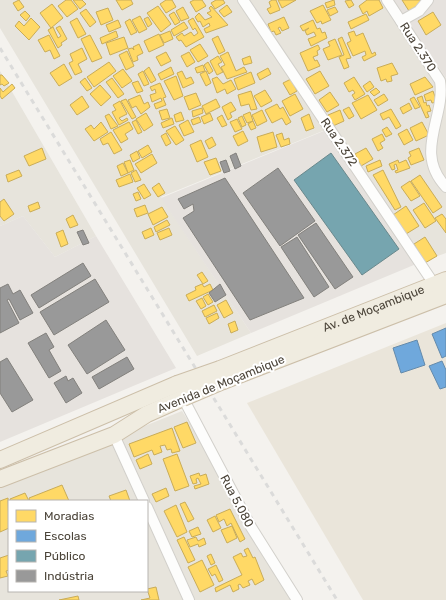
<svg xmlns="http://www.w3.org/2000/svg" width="446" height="600" font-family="Rubik,sans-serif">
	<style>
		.residential { fill: #e7e4dc; fill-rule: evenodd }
		.industrial { fill: #e6e2de }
		.education { fill: #eae5da }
		.homes { fill: #ffd966; stroke: #c9ac58 }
		.schools { fill: #6fa8dc; stroke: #648aab }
		.public { fill: #76a5af; stroke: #69888c }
		.industry { fill: #999; stroke: #82807c }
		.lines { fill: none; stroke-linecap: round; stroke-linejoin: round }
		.minor-casing { stroke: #d2d0cb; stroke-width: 12 }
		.trunk-casing { stroke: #ccbfa9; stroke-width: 18 }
		.minor { stroke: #fdfdfc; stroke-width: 10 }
		.trunk { stroke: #f0ece0; stroke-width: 16 }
		.rail { stroke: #dbdbda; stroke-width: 3; stroke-dasharray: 5 5; stroke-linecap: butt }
		.trunk-bridge-casing { stroke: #ccbfa9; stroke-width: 18; stroke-linecap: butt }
		.trunk-bridge { stroke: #f0ece0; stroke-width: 16 }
		.labels { text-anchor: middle; stroke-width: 4; stroke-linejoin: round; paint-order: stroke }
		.street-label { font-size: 12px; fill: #4b4439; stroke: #fff }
	</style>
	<rect width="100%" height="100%" fill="#f4f2ee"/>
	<g class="residential">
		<polygon points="0,0 393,0 446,78 446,253 421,262 330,128 161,197 251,333 197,356 0,28"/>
		<polygon points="0,71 96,236 55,257 23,216 0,226"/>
		<path d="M182,411L302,600H0V484ZM9,501H147V591H9Z"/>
	</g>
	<g class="industrial">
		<polygon points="393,0 446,0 446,78 417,36"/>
		<polygon points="331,128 421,262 251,333 161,198"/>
		<polygon points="23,216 55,257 96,236 176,368 0,442 0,226"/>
	</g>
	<polygon class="education" points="446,323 446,600 363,600 247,403"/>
	<g class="homes">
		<polygon points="19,0 24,7 18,11 13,3"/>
		<polygon points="66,0 71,0 78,9 67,17 58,6"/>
		<polygon points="73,0 82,0 86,4 80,9"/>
		<polygon points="116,0 131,0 133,4 122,10"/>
		<polygon points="166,0 172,0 176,7 166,13 160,4"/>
		<polygon points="194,0 202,0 206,6 196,12 190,2"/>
		<polygon points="216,0 223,0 225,3 215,9 211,3"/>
		<polygon points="272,0 276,0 280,10 270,14 267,9 271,7 269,2"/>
		<polygon points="278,0 296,0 282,8"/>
		<polygon points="334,0 335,5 327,8 325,3"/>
		<polygon points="351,0 354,5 349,8 345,1"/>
		<polygon points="367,0 379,0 383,8 369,16 367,11 363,14 359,6"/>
		<polygon points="402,0 423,0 424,1 409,11"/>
		<polygon points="52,4 63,18 51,28 40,13"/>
		<polygon points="227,5 232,12 224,17 219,11"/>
		<polygon points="323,5 331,20 322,24 321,21 317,23 310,11"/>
		<polygon points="158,6 171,24 161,32 147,13"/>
		<polygon points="211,6 228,25 206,33 204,29 210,26 209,23 203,27 200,21 198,22 195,17 199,13 205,20 212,17 207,13 211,11 209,8"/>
		<polygon points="183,7 189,18 181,21 176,11"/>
		<polygon points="335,7 338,12 330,16 327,10"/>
		<polygon points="108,8 113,20 101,25 96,12"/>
		<polygon points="86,9 96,22 90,27 80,13"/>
		<polygon points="25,11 30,16 26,21 20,15"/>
		<polygon points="174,12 180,22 175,25 169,15"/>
		<polygon points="433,12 441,25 426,35 418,21"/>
		<polygon points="366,14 369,20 351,29 348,22"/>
		<polygon points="140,16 147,29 139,33 132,20"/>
		<polygon points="148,17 152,24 148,27 144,19"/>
		<polygon points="284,17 289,28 282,31 280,27 278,28 281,33 276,35 274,31 271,32 268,24"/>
		<polygon points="31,18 40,27 29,40 15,26 19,21 24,26"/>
		<polygon points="77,18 86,34 78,38 70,22"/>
		<polygon points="193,18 204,37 186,47 181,40 179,41 176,37 182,33 184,36 191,32 194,36 198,33 195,28 193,30 188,21"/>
		<polygon points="130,19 137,32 131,35 125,22"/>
		<polygon points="118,20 121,27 109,32 106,25"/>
		<polygon points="313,20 317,29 320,28 322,33 325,32 327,38 311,46 308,39 316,36 314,32 307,35 305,31 309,28 303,31 300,26"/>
		<polygon points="184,22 188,28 174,36 171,30"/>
		<polygon points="60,26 67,39 61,43 62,45 58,48 48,30 53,27 58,38 61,36 56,28"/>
		<polygon points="116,31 118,37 102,44 100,38"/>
		<polygon points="170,31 173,39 164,43 160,35"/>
		<polygon points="354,31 356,36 363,33 372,54 375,52 376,55 364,61 362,57 366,55 365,51 353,56 347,43 351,41 348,33"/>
		<polygon points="159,34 164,45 149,52 144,41"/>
		<polygon points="49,35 60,56 54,59 50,50 45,52 38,40"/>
		<polygon points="90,35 102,58 92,62 81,39"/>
		<polygon points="218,36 225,51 219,54 212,39"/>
		<polygon points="124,37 128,48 110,55 106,43"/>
		<polygon points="342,37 351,58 346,59 349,67 344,69 339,57 344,55 338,39"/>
		<polygon points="335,39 342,55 328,60 323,49 330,46 328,42"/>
		<polygon points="139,44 143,53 137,56 138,60 133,62 128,49 132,48 134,50 133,47"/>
		<polygon points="200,44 208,56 198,62 190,50"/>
		<polygon points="318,45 320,49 317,51 318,55 313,57 315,61 317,60 320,66 308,71 300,53"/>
		<polygon points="82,48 87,59 78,64 82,72 75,75 69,63 73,61 70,54"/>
		<polygon points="127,51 134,66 126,70 119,55"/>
		<polygon points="166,52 171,61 161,66 156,57"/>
		<polygon points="189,52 195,62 187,67 181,56"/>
		<polygon points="228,52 236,71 244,67 247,72 227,79 221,67 225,65 220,56"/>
		<polygon points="218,56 222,62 218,64 223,72 217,75 210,61"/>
		<polygon points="250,56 252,63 244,65 242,59"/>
		<polygon points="109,62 116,71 94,87 87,77"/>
		<polygon points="208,62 213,71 209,74 204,65"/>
		<polygon points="392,63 398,74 391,76 392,81 387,82 386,79 381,81 377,68"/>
		<polygon points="64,64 72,78 59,86 50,73"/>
		<polygon points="203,65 205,71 197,73 195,68"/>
		<polygon points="149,67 156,80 151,83 144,71"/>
		<polygon points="171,67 174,74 161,80 158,74"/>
		<polygon points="268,68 271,74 260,80 257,74"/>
		<polygon points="123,69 132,81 122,88 113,76"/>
		<polygon points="143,71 149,84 144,86 138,74"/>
		<polygon points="182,71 186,79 191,77 194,83 183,88 177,73"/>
		<polygon points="206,71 211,83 206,86 200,74"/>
		<polygon points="320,71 329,86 315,94 306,79"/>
		<polygon points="251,72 255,83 238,90 234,79"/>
		<polygon points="0,75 2,75 9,83 4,86 2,84 0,85"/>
		<polygon points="176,76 183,96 174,100 164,81"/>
		<polygon points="217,77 223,84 231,80 236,89 227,94 225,89 217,93 212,79"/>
		<polygon points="354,77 365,94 355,100 352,95 355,93 353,90 349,92 344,83"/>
		<polygon points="425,77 433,87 415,95 410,84"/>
		<polygon points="85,78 92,88 87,91 80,82"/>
		<polygon points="112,78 124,94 118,98 106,82"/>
		<polygon points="291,79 297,91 290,95 283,83"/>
		<polygon points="138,81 143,91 137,93 132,83"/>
		<polygon points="370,81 374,87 367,92 363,86"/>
		<polygon points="160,83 166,97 163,98 166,105 156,109 154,104 162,101 161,98 152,102 150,95 156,93 155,89 152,91 150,87"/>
		<polygon points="12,84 15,88 2,99 0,96 0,88 3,92"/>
		<polygon points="100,85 111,97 101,106 90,94"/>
		<polygon points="376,88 380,92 374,96 370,92"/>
		<polygon points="265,90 272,101 261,107 254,96"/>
		<polygon points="251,91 257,109 251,110 249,104 241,106 238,95"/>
		<polygon points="433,91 437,102 432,103 431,100 426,101 424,95"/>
		<polygon points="330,92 339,105 327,112 319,100"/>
		<polygon points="196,93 201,105 189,110 184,97"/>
		<polygon points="295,94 303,109 290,116 282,101"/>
		<polygon points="384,94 388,100 378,106 374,100"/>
		<polygon points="140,95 144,104 148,102 150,107 141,114 136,106 132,108 128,100"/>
		<polygon points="368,95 377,110 361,119 352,103"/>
		<polygon points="82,96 89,107 77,115 70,105"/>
		<polygon points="422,96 424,103 426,102 427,106 429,105 431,111 427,112 429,117 426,118 417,98"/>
		<polygon points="414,97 420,107 415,109 410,99"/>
		<polygon points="126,99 136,117 132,119 121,101"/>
		<polygon points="216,99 220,107 206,114 202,106"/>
		<polygon points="120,101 127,114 119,118 122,121 127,118 128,120 119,125 112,112 116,110 113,105"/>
		<polygon points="231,102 236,110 230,113 232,117 228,120 222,107"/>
		<polygon points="409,103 412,109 403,114 400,108"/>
		<polygon points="277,104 280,109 283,107 291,122 286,125 282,118 272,123 265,110"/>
		<polygon points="349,107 354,116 349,119 343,110"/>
		<polygon points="202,108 203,113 193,117 192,111"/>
		<polygon points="167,109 170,118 162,120 159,111"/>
		<polygon points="391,109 401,126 396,129 389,117 383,120 380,114"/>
		<polygon points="262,110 267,121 257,126 252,115"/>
		<polygon points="340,110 344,121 333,126 328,115"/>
		<polygon points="181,112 184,120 176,122 174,115"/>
		<polygon points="250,112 253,121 247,123 243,115"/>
		<polygon points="146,113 153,125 144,131 136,119"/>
		<polygon points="210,113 213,120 204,124 201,117"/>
		<polygon points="109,114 118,126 111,129 105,116"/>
		<polygon points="309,114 314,128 306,131 301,118"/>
		<polygon points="222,115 227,125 222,127 217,118"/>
		<polygon points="242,116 246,125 242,127 238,118"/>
		<polygon points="199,117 201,122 193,125 191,120"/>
		<polygon points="172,118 174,124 163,128 161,123"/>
		<polygon points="237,119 242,129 235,132 230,122"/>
		<polygon points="136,120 142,132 138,134 132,122"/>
		<polygon points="188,120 194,132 184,136 179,125"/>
		<polygon points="253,121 256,128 251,130 248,124"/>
		<polygon points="101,122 108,132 94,141 85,129 91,125 94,129"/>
		<polygon points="129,122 133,129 125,134 128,139 121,143 113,130"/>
		<polygon points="422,122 429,135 416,141 410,128"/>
		<polygon points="175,126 184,140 176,145 166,131"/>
		<polygon points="387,127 392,134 386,137 382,130"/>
		<polygon points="407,129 413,140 404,145 398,134"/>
		<polygon points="243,131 248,141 238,146 233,136"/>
		<polygon points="111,132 122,150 114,154 108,143 103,145 100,139"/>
		<polygon points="273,132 277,147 261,152 257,137"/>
		<polygon points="166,133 171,143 166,146 161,136"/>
		<polygon points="282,133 284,140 289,138 290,144 281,147 276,135"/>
		<polygon points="382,134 385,140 380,143 383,148 378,151 372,139"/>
		<polygon points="212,137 216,145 209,149 205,141"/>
		<polygon points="201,140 208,157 197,162 190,145"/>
		<polygon points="148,145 152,152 142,158 138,151"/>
		<polygon points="42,148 46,159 29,166 24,156"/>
		<polygon points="366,148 373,159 361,166 355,154"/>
		<polygon points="419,148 424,160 411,165 408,158 411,156 409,152"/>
		<polygon points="137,151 140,158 133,162 130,155"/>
		<polygon points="152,154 157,163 141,173 135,164"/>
		<polygon points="216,158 221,171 210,175 204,162"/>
		<polygon points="130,160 134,170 128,173 124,162"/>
		<polygon points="380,160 382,166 368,172 366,166"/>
		<polygon points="398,160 399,163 406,160 410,168 396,173 395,171 398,170 396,164 394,165 395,169 392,170 389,164"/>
		<polygon points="123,163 128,173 121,176 117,166"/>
		<polygon points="19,170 22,176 8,182 6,175"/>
		<polygon points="136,170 141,180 135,182 131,173"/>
		<polygon points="383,170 401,207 395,210 373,175"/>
		<polygon points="130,174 133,182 119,187 116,180"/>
		<polygon points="420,175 442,207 433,213 411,181"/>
		<polygon points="410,181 420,196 411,201 401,187"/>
		<polygon points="159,183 165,193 158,197 152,188"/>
		<polygon points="144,184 151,195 144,199 137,188"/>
		<polygon points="138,192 141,199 136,201 133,194"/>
		<polygon points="4,199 14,214 4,221 0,216 0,202"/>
		<polygon points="38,202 40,208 30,212 28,206"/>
		<polygon points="424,203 436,221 425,228 413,210"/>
		<polygon points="145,205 148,213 137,217 134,209"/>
		<polygon points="406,206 419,226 406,234 393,215"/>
		<polygon points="162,207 168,217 153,225 148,214"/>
		<polygon points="442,214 446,219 446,233 435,218"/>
		<polygon points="73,215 78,225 70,228 66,219"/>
		<polygon points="167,220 170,225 156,232 154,227"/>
		<polygon points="151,228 154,235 145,239 142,232"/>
		<polygon points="169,228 172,235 160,240 157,233"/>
		<polygon points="63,230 68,244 61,247 56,233"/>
		<polygon points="425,237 437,256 425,263 414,244"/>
		<polygon points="202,272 208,281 203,284 197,275"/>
		<polygon points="202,284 204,287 210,284 213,290 189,301 186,295 196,290 195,287"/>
		<polygon points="208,294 213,302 208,305 203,297"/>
		<polygon points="202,298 206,306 201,309 196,301"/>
		<polygon points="226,300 233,313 224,318 217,305"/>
		<polygon points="214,305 217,311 205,317 202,311"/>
		<polygon points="217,313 219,318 209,324 206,318"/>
		<polygon points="235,321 238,330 231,333 228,324"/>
		<polygon points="187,422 196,443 183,448 174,427"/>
		<polygon points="172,428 180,451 172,453 171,449 167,450 165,445 160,446 162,452 154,455 152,450 134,457 129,444"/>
		<polygon points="148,454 152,464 140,469 136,460"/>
		<polygon points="177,454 189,486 175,491 163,459"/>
		<polygon points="199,473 200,476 206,474 209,484 195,489 194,486 201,484 198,478 196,479 197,483 193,484 190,476"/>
		<polygon points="62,485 69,501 30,501 29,498"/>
		<polygon points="166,488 169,496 156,502 152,494"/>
		<polygon points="126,490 130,501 111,501 109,496"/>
		<polygon points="25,493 29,501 11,501 10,499"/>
		<polygon points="8,498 9,528 0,532 0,501"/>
		<polygon points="185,502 194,519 188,522 180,504"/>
		<polygon points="176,505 187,532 177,537 164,511"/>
		<polygon points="230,509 245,539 240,542 231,523 227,526 224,519 219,522 216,515"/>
		<polygon points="215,516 221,528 213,532 207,520"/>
		<polygon points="232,526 237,538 227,543 221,530"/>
		<polygon points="198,527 201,534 192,537 189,531"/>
		<polygon points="184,537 195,560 188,563 177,540"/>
		<polygon points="196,537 198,541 204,538 206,544 199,547 198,544 190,547 187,540"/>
		<polygon points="248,548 253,558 255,557 264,580 255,585 252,579 248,581 250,585 243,588 240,584 238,585 239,589 233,592 230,585 216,592 215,588 242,575 233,557 241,553 243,557 247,556 244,550"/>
		<polygon points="211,554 215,563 211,565 207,556"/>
		<polygon points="9,555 9,570 6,571 8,576 0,578 0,558"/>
		<polygon points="202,560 214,585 200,592 188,567"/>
		<polygon points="216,565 223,580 219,582 215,574 212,576 208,569"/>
		<polygon points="156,587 159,600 141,600 150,598 147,589"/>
		<polygon points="78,596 79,600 59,600"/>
	</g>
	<g class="schools">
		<polygon points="446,328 446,356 442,358 432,334"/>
		<polygon points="417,340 425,365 401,373 393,348"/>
		<polygon points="442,361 446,370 446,387 440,389 429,366"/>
	</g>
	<polygon class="public" points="331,153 399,249 362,275 294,180"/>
	<g class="industry">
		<polygon points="236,153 241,166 235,169 230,156"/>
		<polygon points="226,160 230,171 224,173 220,162"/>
		<polygon points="278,168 315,221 280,246 243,193"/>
		<polygon points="225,178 304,298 250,320 183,218 194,211 193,204 184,209 178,199"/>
		<polygon points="316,223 353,277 335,289 298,235"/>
		<polygon points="83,230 89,243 83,245 77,232"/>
		<polygon points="297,237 329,287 314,297 281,247"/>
		<polygon points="83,263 91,276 39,308 31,295"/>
		<polygon points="95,279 109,302 54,335 40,312"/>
		<polygon points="8,284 13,294 20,290 33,313 20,320 9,299 7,300 19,323 0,333 0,288"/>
		<polygon points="220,284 226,295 215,302 209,293"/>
		<polygon points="106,320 125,350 87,374 68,345"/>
		<polygon points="46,333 54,347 49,350 61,371 49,378 28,343"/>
		<polygon points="127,357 134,369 99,389 92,377"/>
		<polygon points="7,358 33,400 12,412 0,393 0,362"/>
		<polygon points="66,376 68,381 73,378 82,393 66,403 54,383"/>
	</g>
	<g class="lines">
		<g class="minor-casing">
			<g id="minor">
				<polyline points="243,0 434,284"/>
				<path d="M387,0L440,81C446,117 413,152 446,187"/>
				<polyline points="401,21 419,11 428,0"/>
				<polyline points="183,398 251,527 297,600"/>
				<polyline points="114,435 144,501"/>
				<polyline points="147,507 189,600"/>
			</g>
		</g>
		<g class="trunk-casing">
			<g id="trunk">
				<path id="s1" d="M220,369L446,280"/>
				<polyline points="223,381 446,295"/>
				<polyline points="0,460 177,384"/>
				<polyline points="0,479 114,435 147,414 183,398"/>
			</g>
		</g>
		<use href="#minor" class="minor"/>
		<use href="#trunk" class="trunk"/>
		<polyline class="rail" points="0,48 337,600"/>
		<g class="trunk-bridge-casing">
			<g id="trunk-bridge">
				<polyline points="177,384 220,369"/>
				<polyline points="183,398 223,381"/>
			</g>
		</g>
		<use href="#trunk-bridge" class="trunk-bridge"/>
	</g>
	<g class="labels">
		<g class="street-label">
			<text transform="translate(418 47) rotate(57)" y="4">Rua 2.370</text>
			<text transform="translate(339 142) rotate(56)" y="4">Rua 2.372</text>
			<text dy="4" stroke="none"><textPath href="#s1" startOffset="165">Av. de Moçambique</textPath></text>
			<text transform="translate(221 384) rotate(-22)" y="4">Avenida de Moçambique</text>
			<text transform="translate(237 501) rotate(62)" y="4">Rua 5.080</text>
		</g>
	</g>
	<rect x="8" y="500" width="140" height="92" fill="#ffffff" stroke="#b7b4b0"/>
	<rect x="16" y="510" width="20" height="12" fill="#ffd966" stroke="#b7b4b0"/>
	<text x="44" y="520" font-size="12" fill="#4b4439">Moradias</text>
	<rect x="16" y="530" width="20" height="12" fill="#6fa8dc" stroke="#b7b4b0"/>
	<text x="44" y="540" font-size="12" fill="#4b4439">Escolas</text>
	<rect x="16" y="550" width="20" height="12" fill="#76a5af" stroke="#b7b4b0"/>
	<text x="44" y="560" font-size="12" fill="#4b4439">Público</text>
	<rect x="16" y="570" width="20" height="12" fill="#999999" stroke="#b7b4b0"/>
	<text x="44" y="580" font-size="12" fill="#4b4439">Indústria</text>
</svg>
